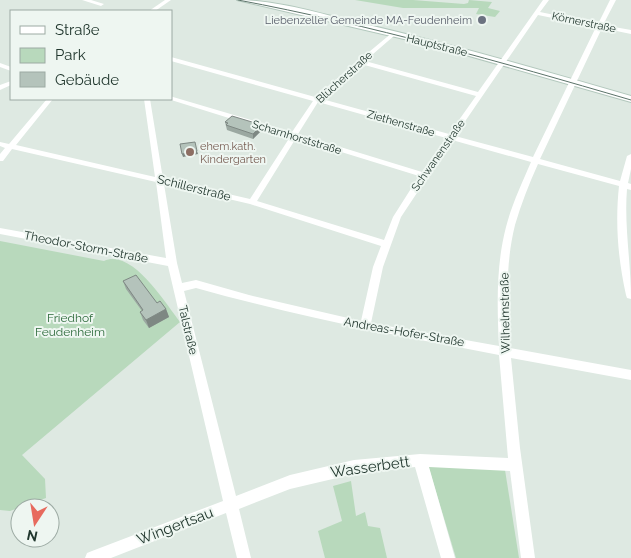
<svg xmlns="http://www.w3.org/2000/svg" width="631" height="558" font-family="Raleway,sans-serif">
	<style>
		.green { fill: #b8d9bc }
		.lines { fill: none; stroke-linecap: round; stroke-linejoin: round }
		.secondary-casing { stroke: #b3c8bd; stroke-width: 2 }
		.street { fill: #fff; fill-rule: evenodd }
		.secondary { fill: #fff; fill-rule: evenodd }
		.tram { stroke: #5b7369; stroke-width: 1 }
		.wall { fill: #9ba8a1 }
		.shaded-wall { fill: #7e8883 }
		.building { fill: #b4c3bb; stroke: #7e8883 }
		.worship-dot { fill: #6b7280; stroke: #eef6f1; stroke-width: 2 }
		.education-dot { fill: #8d6e63; stroke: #eef6f1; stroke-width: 2 }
		.labels { text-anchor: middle; stroke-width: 4; stroke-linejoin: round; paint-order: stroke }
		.far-worship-label { font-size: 11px; fill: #5b616d; stroke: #eef6f1; text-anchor: end }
		.far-street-label { font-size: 11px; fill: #21372e; stroke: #eef6f1 }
		.far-education-label { font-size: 11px; fill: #785e54; stroke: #eef6f1; text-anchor: start }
		.street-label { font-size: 12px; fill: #21372e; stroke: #eef6f1 }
		.park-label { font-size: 12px; fill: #2e6b3c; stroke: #eef6f1 }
		.near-street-label { font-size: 15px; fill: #21372e; stroke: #eef6f1 }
	</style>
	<rect width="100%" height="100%" fill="#dee9e2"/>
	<g class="green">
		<polygon points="355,0 413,0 464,4 468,3 469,0 492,2 488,8 500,11 495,17 476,14 479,8 403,8"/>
		<path d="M0,241L104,261C132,248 166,304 180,322L22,455L45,479L46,498L10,511L0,510Z"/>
		<polygon points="428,465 505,470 519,558 456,558"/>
		<polygon points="351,481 356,516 365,512 368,526 380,528 387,558 325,558 318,531 342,521 333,486"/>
	</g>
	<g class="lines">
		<g class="secondary-casing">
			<path id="secondary" d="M237,0C278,0 321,14 360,23C451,44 541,70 631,96V102L434,46Z"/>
		</g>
		<g class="street">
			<polygon points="82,0 91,0 104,4 101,6"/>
			<polygon points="165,0 171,0 155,11 149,11"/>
			<path d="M543,0H549L540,12L598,24L610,0H616L603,25L631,30V34L602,28L540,159L620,181L627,156L631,154V169L628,183L631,184V190L627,189C624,226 631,262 631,299L627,298L626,295C618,259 615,223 619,186L538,164C529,184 521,204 515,225C505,265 507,307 510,348L631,370V380L511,358L520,448L535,558H521L510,471L429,467L455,558H441L415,467L354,474L290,489L239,509L251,558H237L226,513L111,558H85L87,553L92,551L223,501L168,266L0,234V228L166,258L156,182L12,149L3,161H0V154L5,148L0,146V142L9,144L47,99H53L16,145L155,177L144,99H150L163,179L250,199L290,137L168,99H171V96L173,97L292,132L313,101L171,61V57L315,97L393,32L395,33V35L365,61L478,92ZM538,15L596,27L533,157L455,136ZM361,64L476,96L449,134L322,99ZM318,102L446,138L422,172L298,134ZM296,138L419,176L393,217L384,240L257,201ZM452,140L531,162C522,183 512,204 506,227C496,265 497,306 499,346L371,323L383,267L401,217ZM164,184L250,204L381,246L373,267L361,321L249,295L196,280L182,283L177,263ZM196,288C296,316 397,336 499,355L508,458L420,454L354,460L290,475L236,496L184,291Z"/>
			<polygon points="0,63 11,67 11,71 0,67"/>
			<polygon points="11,81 11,85 0,90 0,85"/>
		</g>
		<use href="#secondary" class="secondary"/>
		<path class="tram" d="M238,0C371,25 501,62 631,100"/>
	</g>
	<g class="wall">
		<polygon points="225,122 262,125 262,130 253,139 227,130"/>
		<polygon points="123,281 166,309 169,317 149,328 143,320 140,312 142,311 126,289"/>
	</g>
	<g class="shaded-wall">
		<polygon points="262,125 262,130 253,139 253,134"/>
		<polygon points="197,151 198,154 183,157 182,154"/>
		<polygon points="166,309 169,317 149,328 146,320"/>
	</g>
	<g class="building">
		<polygon points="232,116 262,125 253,134 226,125 228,123 225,122"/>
		<polygon points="195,142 197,151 182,154 180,144"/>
		<polygon points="136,275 157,303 160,301 166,309 146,320 140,312 143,310 123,281"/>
	</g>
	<circle class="worship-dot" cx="482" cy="20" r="5"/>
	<circle class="education-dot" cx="190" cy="152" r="5"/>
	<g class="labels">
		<g class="far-worship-label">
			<text x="472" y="24">Liebenzeller Gemeinde MA-Feudenheim</text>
		</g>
		<g class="far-street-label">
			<text transform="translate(584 22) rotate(12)" y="4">Körnerstraße</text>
			<text transform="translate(437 45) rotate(14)" y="4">Hauptstraße</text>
			<text transform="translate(344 77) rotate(-42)" y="4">Blücherstraße</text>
			<text transform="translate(401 123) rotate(16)" y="4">Ziethenstraße</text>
			<text transform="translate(297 137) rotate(17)" y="4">Scharnhorststraße</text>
			<text transform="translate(438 155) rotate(-55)" y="4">Schwanenstraße</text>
		</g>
		<g class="far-education-label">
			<text x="200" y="150">ehem.kath.<tspan x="200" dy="13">Kindergarten</tspan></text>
		</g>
		<g class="street-label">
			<text transform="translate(194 188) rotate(14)" y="4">Schillerstraße</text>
			<text transform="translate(86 247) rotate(11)" y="4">Theodor-Storm-Straße</text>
			<text transform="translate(505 313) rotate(-91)" y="4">Wilhelmstraße</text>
			<text transform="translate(188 330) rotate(77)" y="4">Talstraße</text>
			<text transform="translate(404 332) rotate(10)" y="4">Andreas-Hofer-Straße</text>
		</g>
		<g class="park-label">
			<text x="70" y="322">Friedhof<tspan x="70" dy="14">Feudenheim</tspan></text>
		</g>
		<g class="near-street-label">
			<text transform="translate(370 467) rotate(-8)" y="5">Wasserbett</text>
			<text transform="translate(175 526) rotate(-21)" y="5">Wingertsau</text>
		</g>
	</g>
	<rect x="10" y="10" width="162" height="90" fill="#eef6f1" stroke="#9caaa3"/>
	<rect x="20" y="26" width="25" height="8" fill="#ffffff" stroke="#9caaa3"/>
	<text x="55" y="35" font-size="15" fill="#21372e">Straße</text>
	<rect x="20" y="48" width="25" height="15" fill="#b8d9bc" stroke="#9caaa3"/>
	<text x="55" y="60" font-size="15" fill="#21372e">Park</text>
	<rect x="20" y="72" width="25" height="15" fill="#b4c3bb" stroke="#9caaa3"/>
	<text x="55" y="85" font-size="15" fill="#21372e">Gebäude</text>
	<g transform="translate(35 523) rotate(192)"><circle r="24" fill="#eef6f1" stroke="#9caaa3"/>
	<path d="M0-4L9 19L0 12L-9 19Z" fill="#e76a5e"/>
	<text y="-8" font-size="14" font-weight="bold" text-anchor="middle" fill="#21372e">N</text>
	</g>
</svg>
